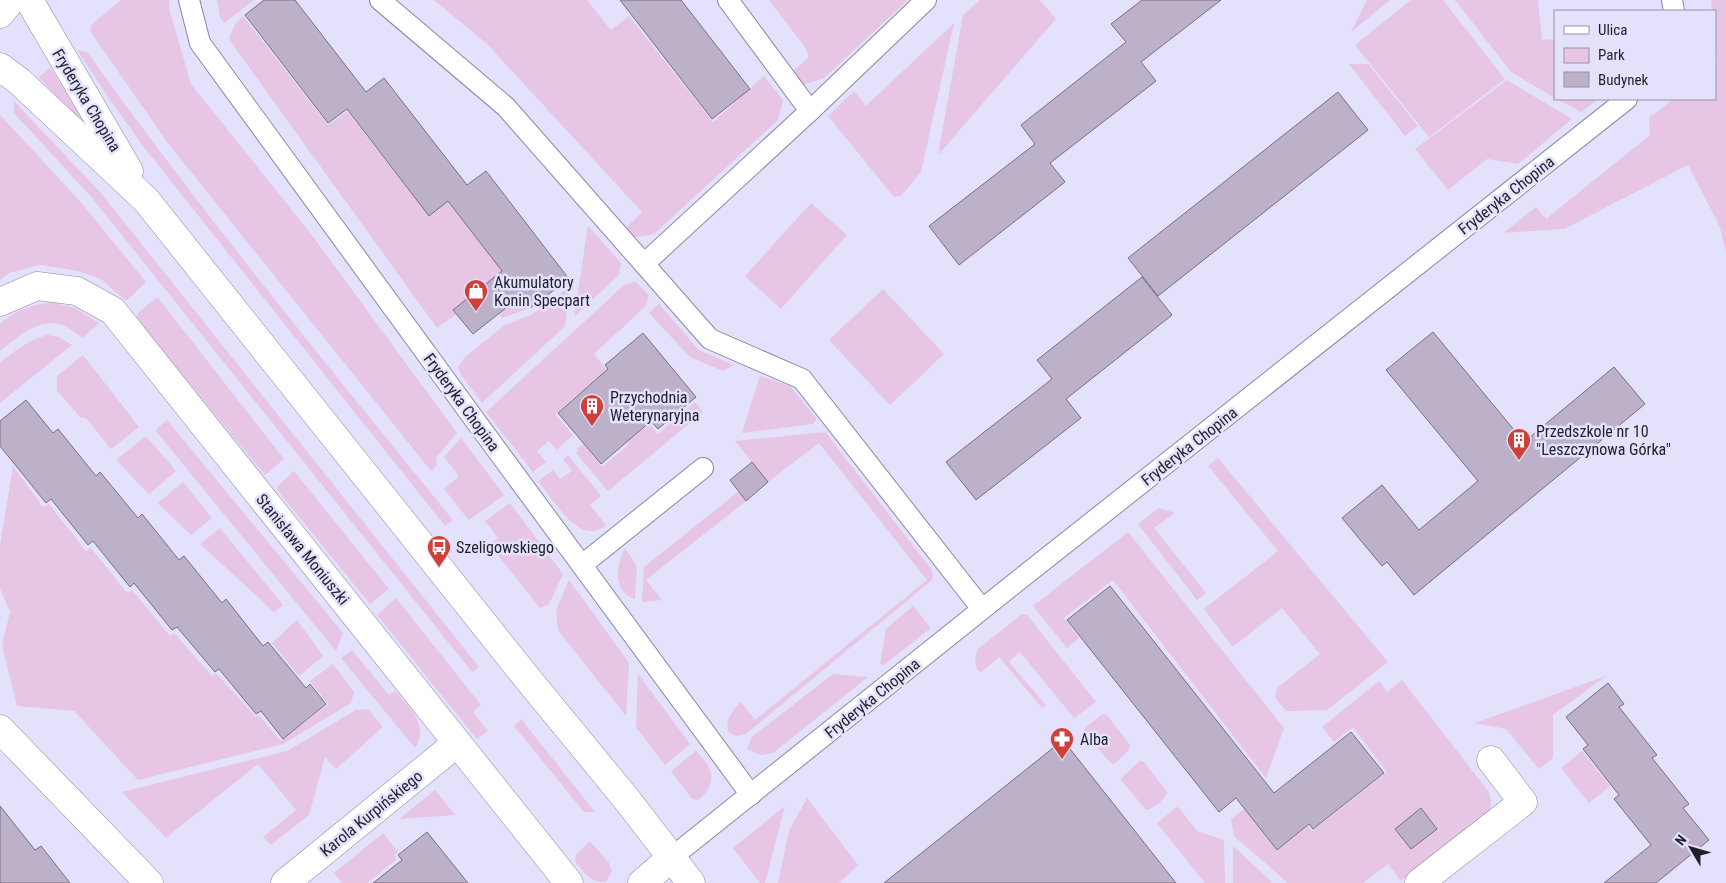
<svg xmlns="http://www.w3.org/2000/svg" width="1726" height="883" font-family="'Roboto Condensed',sans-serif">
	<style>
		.green { fill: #e6c6e4 }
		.building { fill: #bdb0c9; stroke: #796e84 }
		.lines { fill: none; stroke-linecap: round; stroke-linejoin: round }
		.service-casing { stroke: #8a88a1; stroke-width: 22 }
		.minor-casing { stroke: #8a88a1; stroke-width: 29 }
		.tertiary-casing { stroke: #8a88a1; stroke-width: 29 }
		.secondary-casing { stroke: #8a88a1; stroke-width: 29 }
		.service { stroke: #fff; stroke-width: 20 }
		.minor { stroke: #fff; stroke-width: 28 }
		.tertiary { stroke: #fff; stroke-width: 28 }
		.secondary { stroke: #fff; stroke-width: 28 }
		.labels { text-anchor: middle; stroke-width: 5; stroke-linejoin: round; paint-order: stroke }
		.street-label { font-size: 16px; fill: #1f1f28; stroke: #e3e1fc }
		.poi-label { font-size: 16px; fill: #1f1f28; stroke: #e3e1fc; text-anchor: start }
	</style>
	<rect width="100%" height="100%" fill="#e3e1fc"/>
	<g class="green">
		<polygon points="121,0 169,0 170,12 191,84 311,234 457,433 436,458 437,465 431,471 167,142 90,31 91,25"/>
		<polygon points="217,0 254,0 224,23 220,17"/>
		<polygon points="434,0 587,0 611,30 629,16 713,122 764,76 783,100 778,120 654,234 632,238 624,230 642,212 487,44"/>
		<polygon points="769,0 908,0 824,78 803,85 792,72 809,57 805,47"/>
		<polygon points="980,0 1040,0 1056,19 938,155 963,15"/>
		<polygon points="1367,0 1390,0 1351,32"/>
		<polygon points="1411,0 1443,0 1505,79 1429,137 1355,45"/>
		<polygon points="1455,0 1538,0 1542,40 1555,39 1555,98 1511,72"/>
		<polygon points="1711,0 1726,0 1726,252 1720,227 1688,165 1564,229 1503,233 1536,207 1546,219 1650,135 1649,118 1673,99 1715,99 1715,66 1717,64 1715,11 1712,11"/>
		<polygon points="243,16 328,125 347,111 428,215 448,201 530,308 502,318 479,289 454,309 457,314 437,328 235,48 229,38 234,26"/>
		<polygon points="954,23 921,172 901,196 894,197 828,116 854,91 866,106"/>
		<path d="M77,50L87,52C202,213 328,366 453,520L445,526L143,146L110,100Z"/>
		<polygon points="1349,64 1368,64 1418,126 1405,136"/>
		<polygon points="50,68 85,119 83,123 79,122 39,77"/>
		<polygon points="1507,80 1572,119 1518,164 1487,159 1448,190 1415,149"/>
		<polygon points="1557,99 1599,99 1581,112"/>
		<polygon points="14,101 100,192 479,667 472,672 93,199 14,113"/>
		<polygon points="0,115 78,199 146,282 126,301 101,279 78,271 40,265 9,273 0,280"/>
		<polygon points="811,203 847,235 781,309 745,276"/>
		<polygon points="588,226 621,263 619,275 574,317"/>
		<polygon points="632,282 637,283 649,295 646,306 594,354 658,434 695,402 703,412 608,491 576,453 578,451 577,449 583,444 602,467 629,444 583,390 555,414 573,435 557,450 549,441 537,451 546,462 533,472 486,412 623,286"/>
		<polygon points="570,286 565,326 482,403 460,373 458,367 465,357 505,325 533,314"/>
		<polygon points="883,289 944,354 890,405 829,340"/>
		<polygon points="156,298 159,299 284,459 265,475 136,318 138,313"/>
		<path d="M52,302L75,308L99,323L83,338C77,334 70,328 63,325C38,317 18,337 0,351V324C18,309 30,306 52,302Z"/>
		<polygon points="659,304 699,350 734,365 723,371 690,357 649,313"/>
		<path d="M47,335L59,337L72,345L0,403V363C15,351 27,340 47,335Z"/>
		<polygon points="83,355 139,427 111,449 86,418 81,418 57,391 57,376"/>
		<polygon points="760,376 790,386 817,419 813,424 742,433"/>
		<polygon points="167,420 343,633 336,651 155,430"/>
		<path d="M825,432L932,570L933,577L931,581L746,734L737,736L729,733C724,721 732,710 741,702L755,720L927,580L819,443L768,482L735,441Z"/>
		<polygon points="146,436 176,471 149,494 116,460"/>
		<polygon points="461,438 504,495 469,520 444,489 459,476 444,457"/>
		<path d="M568,455L601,496L590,505L606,525C580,548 553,499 538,481L553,470L560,479L572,471L563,459Z"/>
		<polygon points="1218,458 1388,662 1327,710 1286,711 1275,698 1277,688 1320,654 1282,608 1233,647 1204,609 1278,551 1208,466"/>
		<polygon points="13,466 43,507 49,504 86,551 91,548 127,593 132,590 170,636 174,633 212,676 216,673 256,717 259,715 281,741 328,704 310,681 333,664 354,692 351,703 283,744 138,780 74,711 17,706 2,645 10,612 0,588 0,545"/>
		<polygon points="294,471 389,589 370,604 278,491 278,486"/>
		<polygon points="183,482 212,518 191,535 158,503"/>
		<polygon points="739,491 746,501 646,580 662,600 642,602 644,567"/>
		<polygon points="510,503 563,574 549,604 540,608 490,545 498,538 485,521"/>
		<polygon points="1159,508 1175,513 1154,528 1206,593 1197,600 1138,524"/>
		<polygon points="220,528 283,605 274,612 200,544"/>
		<polygon points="1128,532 1284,728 1266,778 1113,580 1064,618 1079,638 1067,648 1033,606"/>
		<path d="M625,548L637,566L635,599C612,592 616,565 625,548Z"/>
		<polygon points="569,580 629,663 626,716 558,630 556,610"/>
		<polygon points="396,598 481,705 473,712 488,731 477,739 377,615"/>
		<polygon points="913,606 931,628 884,665 880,664 886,629"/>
		<polygon points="1022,614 1027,615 1096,702 1074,718 1020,652 1009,662 1046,705 1042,708 999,657 981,672 977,669 975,659 977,650"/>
		<polygon points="297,620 323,656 299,676 272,643"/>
		<path d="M352,650L389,695L395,691C409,708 430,725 415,748L341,658Z"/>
		<polygon points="638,674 690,744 665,765 636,727"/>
		<polygon points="833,674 868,677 773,753 761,755 747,749 752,737"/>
		<polygon points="1606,676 1553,715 1553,758 1539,769 1506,729 1475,723"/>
		<path d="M1402,680L1489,792C1492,804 1492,810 1484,820L1401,881L1388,864L1363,883H1288L1234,836L1231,819L1244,809L1277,851L1308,826L1312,831L1387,772L1353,727L1334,742L1322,727L1379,681L1387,692Z"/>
		<polygon points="368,709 383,727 336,769 325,757 309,815 271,845 263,837 296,810 258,764 166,838 122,792 287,751 356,710"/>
		<polygon points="1106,714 1130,745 1129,750 1114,764 1111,763 1084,733 1085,728 1101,715"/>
		<polygon points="521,719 595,812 584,812 514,726"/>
		<path d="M696,751C700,756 707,762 709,768C715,780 708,793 698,800L692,799L671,771Z"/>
		<polygon points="1582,751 1610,786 1589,803 1561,768"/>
		<path d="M1140,761L1144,762L1167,792C1165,799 1154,808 1146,810L1121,780L1123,776Z"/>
		<polygon points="435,790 455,815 399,819"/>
		<polygon points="807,798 858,865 839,883 778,883 789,831"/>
		<polygon points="785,806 765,883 760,883 733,848"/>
		<polygon points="1177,807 1179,808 1197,831 1224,840 1225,883 1205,883 1157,823"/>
		<polygon points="383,833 398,852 394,855 397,859 367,883 342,883 334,873"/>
		<path d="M590,841L609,863L612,871L606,882C591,883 583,872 575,861L576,855Z"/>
		<polygon points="1233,846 1273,883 1233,883"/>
	</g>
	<g class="building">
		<polygon points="264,0 295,0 366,92 384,78 467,185 486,171 569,279 530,308 521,296 473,334 453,310 502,271 448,201 429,216 347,109 328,123 245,15"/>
		<polygon points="620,0 681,0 750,89 712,119"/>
		<polygon points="1142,0 1221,0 1141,62 1156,81 1050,163 1065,182 959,265 929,226 1035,144 1021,125 1126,42 1111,24"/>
		<polygon points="1338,92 1368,130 1158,296 1128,258"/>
		<polygon points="1142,277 1172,315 1066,399 1081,418 976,500 946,462 1052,379 1037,360"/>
		<polygon points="1433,332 1524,442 1614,367 1645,404 1414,595 1387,562 1382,566 1342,518 1382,485 1419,530 1478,481 1386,370"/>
		<polygon points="643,333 696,397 658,429 651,421 601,464 558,413 608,369 605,365"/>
		<polygon points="26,400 53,433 58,429 96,476 100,472 138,518 142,514 179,560 184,556 222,603 226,599 263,646 268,642 306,688 310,684 326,704 283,739 261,711 256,714 219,669 215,672 177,627 172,630 134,583 130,587 93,541 88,545 51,499 46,503 0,446 0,421"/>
		<polygon points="752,462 768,482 746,501 730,480"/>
		<polygon points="1110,586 1274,793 1351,732 1384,773 1313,829 1309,824 1277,850 1236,798 1219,812 1067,620"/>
		<polygon points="1608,683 1624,704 1619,707 1657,755 1652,758 1689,804 1683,808 1709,840 1656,883 1604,883 1651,845 1614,799 1619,795 1583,749 1588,745 1566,717"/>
		<polygon points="1063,740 1176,883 884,883"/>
		<polygon points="0,806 35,850 41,846 70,883 0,883"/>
		<polygon points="1421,808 1437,829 1411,849 1395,829"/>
		<polygon points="427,832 468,883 373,883 402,860 398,855"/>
	</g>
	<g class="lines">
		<g class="service-casing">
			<g id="service">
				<polyline points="189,0 200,43 477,423 751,795"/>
				<polyline points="380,0 506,107 710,339 802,379 982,609"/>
				<polyline points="728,0 810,111"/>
				<polyline points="1672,0 1674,11"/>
				<polyline points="644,264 810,111 926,0"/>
				<polyline points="582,565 703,468"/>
				<polyline points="671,858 1010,587 1627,99"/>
			</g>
		</g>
		<g class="minor-casing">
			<g id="minor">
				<polyline points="0,302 37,286 77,291 113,311 569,883"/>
				<polyline points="0,729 149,883"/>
				<polyline points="285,883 457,743"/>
				<polyline points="642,883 671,858"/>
				<polyline points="1419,883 1523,802 1491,760"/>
			</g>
		</g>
		<g class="tertiary-casing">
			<g id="tertiary">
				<polyline points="29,0 129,171"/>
				<polyline points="0,67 19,81 146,200 527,678 628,801 691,883"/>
			</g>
		</g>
		<g class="secondary-casing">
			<polyline id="secondary" points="0,14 11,0"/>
		</g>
		<use href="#service" class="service"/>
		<use href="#minor" class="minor"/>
		<use href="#tertiary" class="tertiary"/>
		<use href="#secondary" class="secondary"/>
	</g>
	<defs>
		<g id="shop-pin" transform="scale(1.25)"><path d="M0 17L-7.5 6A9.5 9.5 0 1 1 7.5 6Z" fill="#ce403a" stroke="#e3e1fc"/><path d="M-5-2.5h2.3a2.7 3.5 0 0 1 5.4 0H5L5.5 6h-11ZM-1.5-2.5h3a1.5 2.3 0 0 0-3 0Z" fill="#fff"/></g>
		<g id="building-pin" transform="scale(1.25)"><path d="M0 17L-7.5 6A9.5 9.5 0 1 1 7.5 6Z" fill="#ce403a" stroke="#e3e1fc"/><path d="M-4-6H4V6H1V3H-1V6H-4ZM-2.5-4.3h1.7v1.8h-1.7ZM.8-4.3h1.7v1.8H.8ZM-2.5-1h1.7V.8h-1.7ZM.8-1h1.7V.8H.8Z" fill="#fff"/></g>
		<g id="bus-pin" transform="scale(1.25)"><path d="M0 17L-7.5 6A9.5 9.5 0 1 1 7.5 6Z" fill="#ce403a" stroke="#e3e1fc"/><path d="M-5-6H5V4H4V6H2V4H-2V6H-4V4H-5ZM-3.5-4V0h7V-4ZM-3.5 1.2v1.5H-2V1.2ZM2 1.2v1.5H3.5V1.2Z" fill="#fff"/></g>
		<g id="pharmacy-pin" transform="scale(1.25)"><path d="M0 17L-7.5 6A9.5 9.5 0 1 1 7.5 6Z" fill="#ce403a" stroke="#e3e1fc"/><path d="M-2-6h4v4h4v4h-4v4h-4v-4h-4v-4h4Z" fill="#fff"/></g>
	</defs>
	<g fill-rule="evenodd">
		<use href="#shop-pin" x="476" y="291"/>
		<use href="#building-pin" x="592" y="406"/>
		<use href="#building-pin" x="1519" y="440"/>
		<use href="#bus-pin" x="439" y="547"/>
		<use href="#pharmacy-pin" x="1062" y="739"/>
	</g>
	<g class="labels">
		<g class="street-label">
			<text transform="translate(87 100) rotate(59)" y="6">Fryderyka Chopina</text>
			<text transform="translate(1506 195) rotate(-38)" y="6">Fryderyka Chopina</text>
			<text transform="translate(462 402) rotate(54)" y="6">Fryderyka Chopina</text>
			<text transform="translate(1189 446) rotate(-38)" y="6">Fryderyka Chopina</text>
			<text transform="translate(303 549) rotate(51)" y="6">Stanisława Moniuszki</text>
			<text transform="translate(872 698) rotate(-39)" y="6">Fryderyka Chopina</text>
			<text transform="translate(371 813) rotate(-39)" y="6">Karola Kurpińskiego</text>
		</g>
		<g class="poi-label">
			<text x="494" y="288">Akumulatory<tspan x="494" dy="18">Konin Specpart</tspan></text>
			<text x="610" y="403">Przychodnia<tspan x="610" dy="18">Weterynaryjna</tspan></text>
			<text x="1536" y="437">Przedszkole nr 10<tspan x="1536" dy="18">"Leszczynowa Górka"</tspan></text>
			<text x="456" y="553">Szeligowskiego</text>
			<text x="1080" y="745">Alba</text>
		</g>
	</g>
	<rect x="1554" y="10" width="162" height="90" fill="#e3e1fc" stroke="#9593a7"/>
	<rect x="1564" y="26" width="25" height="8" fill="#ffffff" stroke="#9593a7"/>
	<text x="1598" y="35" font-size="15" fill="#1f1f28">Ulica</text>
	<rect x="1564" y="48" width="25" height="15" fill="#e6c6e4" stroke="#9593a7"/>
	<text x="1598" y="60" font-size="15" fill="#1f1f28">Park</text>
	<rect x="1564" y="72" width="25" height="15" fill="#bdb0c9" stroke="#9593a7"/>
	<text x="1598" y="85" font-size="15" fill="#1f1f28">Budynek</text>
	<g transform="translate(1691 848) rotate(308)" stroke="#e3e1fc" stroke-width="4" paint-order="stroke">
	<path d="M0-4L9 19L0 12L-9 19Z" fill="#1f1f28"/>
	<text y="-8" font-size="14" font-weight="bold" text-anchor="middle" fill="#1f1f28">N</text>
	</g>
</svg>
